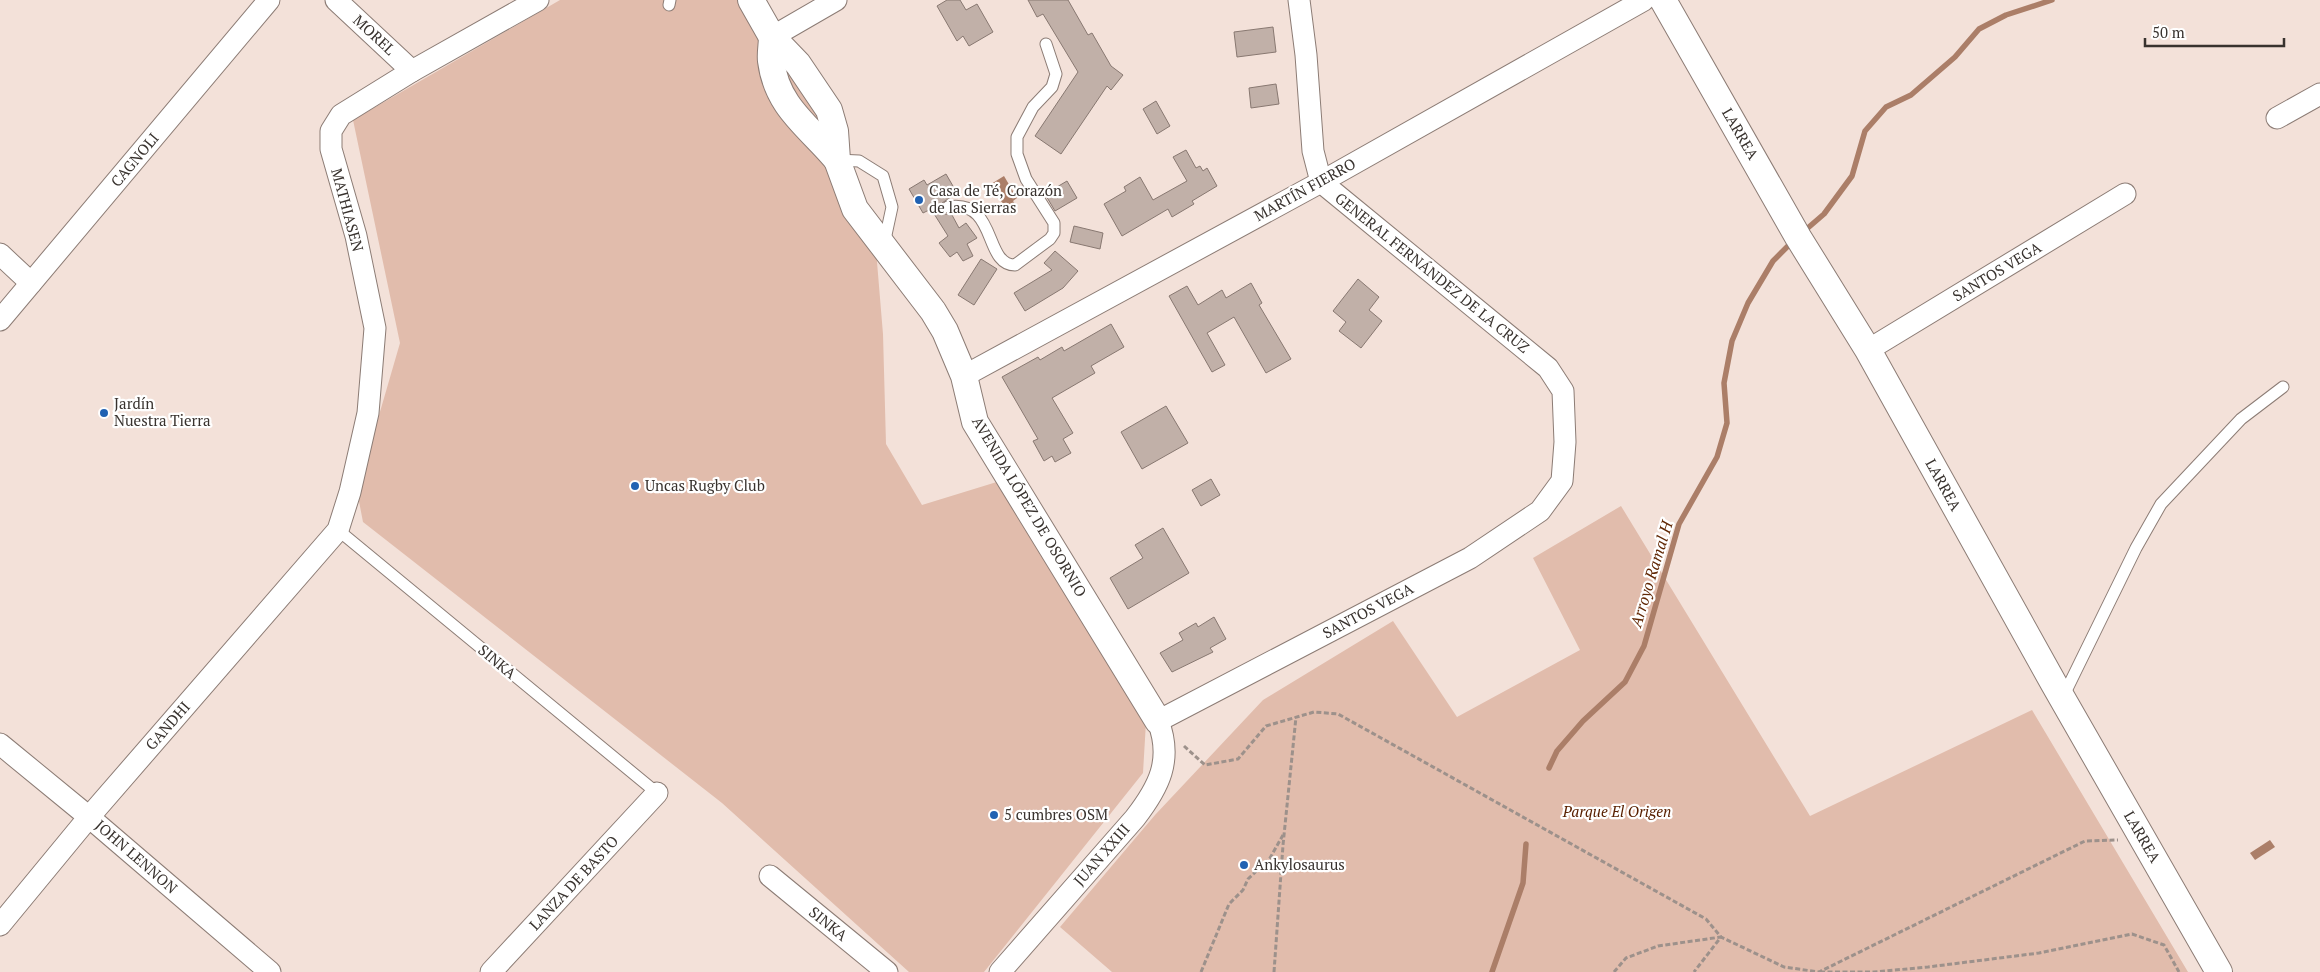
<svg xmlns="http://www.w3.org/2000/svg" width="2320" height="972" font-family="'PT Serif',serif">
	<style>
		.green { fill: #e1bcac }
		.water { fill: #ab7e68 }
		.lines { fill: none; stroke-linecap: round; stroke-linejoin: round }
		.stream { stroke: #ab7e68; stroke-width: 5.5 }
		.building { fill: #c1b0a8; stroke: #887871 }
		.service-casing { stroke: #8c7c75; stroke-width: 13 }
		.minor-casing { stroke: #8c7c75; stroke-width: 23 }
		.tertiary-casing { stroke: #8c7c75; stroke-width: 28 }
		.path { stroke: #9d918b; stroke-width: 3; stroke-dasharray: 5 2.5; stroke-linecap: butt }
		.service { stroke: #fff; stroke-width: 11 }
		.minor { stroke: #fff; stroke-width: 21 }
		.tertiary { stroke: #fff; stroke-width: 26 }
		.poi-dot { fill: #2061b2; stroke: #fff; stroke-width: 2 }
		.labels { text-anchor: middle; stroke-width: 4.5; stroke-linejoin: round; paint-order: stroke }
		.street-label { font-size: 15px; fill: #38322e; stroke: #fff }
		.poi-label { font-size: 15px; fill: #38322e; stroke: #fff; text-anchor: start }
		.park-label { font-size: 15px; font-style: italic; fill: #592000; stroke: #fff }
		.water-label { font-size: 16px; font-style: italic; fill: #612704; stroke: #fff }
	</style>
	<rect width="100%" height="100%" fill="#f3e1d9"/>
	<g class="green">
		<polygon points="560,0 741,0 819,151 876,250 883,334 886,444 922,505 1000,481 1146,722 1143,773 984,972 909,972 722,803 363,522 357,491 400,343 353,120"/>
		<path d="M784,58L811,91L831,141C803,115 790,97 784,58Z"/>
		<polygon points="1621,506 1810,816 2032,710 2188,972 1112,972 1060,927 1155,815 1263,700 1393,621 1457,717 1580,650 1533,558"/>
	</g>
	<g class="water">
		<polygon points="1004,176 1017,198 1013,201 1015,204 1009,207 1007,204 1004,206 991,184"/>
		<polygon points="2270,840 2275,847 2255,860 2250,853"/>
	</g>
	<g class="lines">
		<g class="stream">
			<polyline points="1802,233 1824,214 1852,176 1865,131 1886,107 1911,95 1955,57 1979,29 2006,15 2052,0"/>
			<polyline points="1549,768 1557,751 1583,721 1625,682 1644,646 1679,524 1717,457 1727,423 1724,383 1732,341 1748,303 1773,261 1793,241"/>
			<polyline points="1492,972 1523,883 1526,844"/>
		</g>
	</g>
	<g class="building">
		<polygon points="947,0 960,0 966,10 977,4 993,32 969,46 963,36 957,41 937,6"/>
		<polygon points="1028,0 1068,0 1088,35 1092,33 1111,66 1123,75 1111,90 1107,86 1061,154 1035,136 1078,72 1043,14 1037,17"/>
		<polygon points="1273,27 1276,52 1237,57 1234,32"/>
		<polygon points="1276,84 1279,104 1251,108 1249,88"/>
		<polygon points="1156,101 1170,126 1157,134 1143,109"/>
		<polygon points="1186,150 1196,168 1200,166 1203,171 1207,168 1217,186 1192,201 1194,204 1172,217 1168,209 1122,236 1104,204 1126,191 1124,187 1140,177 1153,200 1187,181 1173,157"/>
		<polygon points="946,174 957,193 942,203 941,210 945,214 952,215 959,228 966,223 977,238 967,244 973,256 963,261 957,252 950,257 939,243 948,236 931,209 923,213 909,189 924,180 927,185"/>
		<polygon points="1067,181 1077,198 1055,211 1045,194"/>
		<polygon points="1074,226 1103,233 1100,249 1070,242"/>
		<polygon points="1055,251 1078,271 1063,288 1025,311 1014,293 1052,270 1044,263"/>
		<polygon points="981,259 997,269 974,305 958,295"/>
		<polygon points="1358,279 1379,297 1369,310 1382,321 1361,348 1339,331 1346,322 1333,311"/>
		<polygon points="1251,283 1262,303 1259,305 1291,359 1266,373 1234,317 1207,333 1225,365 1212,372 1169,296 1187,286 1198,305 1222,290 1226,298"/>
		<polygon points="1111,324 1124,347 1091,366 1095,373 1052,398 1073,433 1063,439 1071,453 1055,462 1052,456 1044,461 1033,441 1038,439 1002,377 1038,357 1040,360 1062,347 1064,351"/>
		<polygon points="1166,406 1188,443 1142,469 1121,432"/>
		<polygon points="1211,479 1220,495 1201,506 1192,490"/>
		<polygon points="1163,528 1189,573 1128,609 1110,578 1143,558 1135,545"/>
		<polygon points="1214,617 1226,639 1210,648 1213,652 1172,672 1160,653 1183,640 1179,633 1196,623 1198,627"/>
	</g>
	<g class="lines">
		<g class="service-casing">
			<g id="service">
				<polyline points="669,5 670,0"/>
				<polyline points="837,160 859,161 883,176 892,207 884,244"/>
				<path d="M948,207C998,199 983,265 1015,265L1050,239L1054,233V223L1026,179L1017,154V137L1033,107L1052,87L1056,74L1046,44"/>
				<polyline points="338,530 657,793"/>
				<polyline points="2063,697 2136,548 2161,504 2241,419 2283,387"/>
			</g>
		</g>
		<g class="minor-casing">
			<g id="minor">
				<polyline points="336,0 412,71"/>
				<polyline points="772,37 836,0"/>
				<polyline points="2277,118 2320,94"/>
				<polyline points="0,254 31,283"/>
				<polyline points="0,320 269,0"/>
				<polyline points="1868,350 2125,194"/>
				<polyline points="964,376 1321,182 1644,0"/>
				<polyline points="0,744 89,817 270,972"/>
				<polyline points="770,876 887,972"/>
				<polyline points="0,925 89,817 338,530 350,492 368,413 375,328 356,236 331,149 331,131 341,115 412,71 538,0"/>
				<polyline points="491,972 657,793"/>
				<path d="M1000,972L1135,818C1159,787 1173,760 1158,721L1470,558L1540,511L1562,481L1565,442L1563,391L1548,368L1321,182L1313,151L1306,55L1299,0"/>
			</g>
		</g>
		<g class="tertiary-casing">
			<g id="tertiary">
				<polyline points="751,0 772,37 798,64 829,110 835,131 837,160 855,209 933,311 945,331 964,376 975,422 1158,721"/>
				<polyline points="1663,0 1798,237 1868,350 2054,684 2219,972"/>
				<path d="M772,37C772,45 770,53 771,61C777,108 810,127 837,160"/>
			</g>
		</g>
		<g class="path">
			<polyline points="1184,746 1205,765 1238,759 1266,726 1314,712 1338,714 1706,919 1721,937 1784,967 1819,972 2085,841 2118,840"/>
			<polyline points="1201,972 1229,904 1243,890 1248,879 1270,858 1283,835"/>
			<polyline points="1274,972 1283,845 1296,717"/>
			<polyline points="1614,972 1626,958 1658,946 1721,937 1694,972"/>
			<polyline points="1820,972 1874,972 1928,967 2039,953 2132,934 2164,945 2179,972"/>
		</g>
		<use href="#service" class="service"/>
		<use href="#minor" class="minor"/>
		<use href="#tertiary" class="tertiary"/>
	</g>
	<g class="poi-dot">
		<circle cx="919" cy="200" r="5"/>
		<circle cx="104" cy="413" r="5"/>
		<circle cx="635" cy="486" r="5"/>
		<circle cx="994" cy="815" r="5"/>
		<circle cx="1244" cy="865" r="5"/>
	</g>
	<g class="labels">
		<g class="street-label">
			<text transform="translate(374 35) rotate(43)" y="5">MOREL</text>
			<text transform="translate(1740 134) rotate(60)" y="5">LARREA</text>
			<text transform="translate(135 160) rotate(-50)" y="5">CAGNOLI</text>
			<text transform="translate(1305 190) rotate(-29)" y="5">MARTÍN FIERRO</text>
			<text transform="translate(347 210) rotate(75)" y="5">MATHIASEN</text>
			<text transform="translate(1997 272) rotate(-31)" y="5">SANTOS VEGA</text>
			<text transform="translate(1432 273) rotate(39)" y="5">GENERAL FERNÁNDEZ DE LA CRUZ</text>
			<text transform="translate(1943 485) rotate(61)" y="5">LARREA</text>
			<text transform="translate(1029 507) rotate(59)" y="5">AVENIDA LÓPEZ DE OSORNIO</text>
			<text transform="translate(1368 611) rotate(-28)" y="5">SANTOS VEGA</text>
			<text transform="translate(497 662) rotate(40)" y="5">SINKA</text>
			<text transform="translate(168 726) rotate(-49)" y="5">GANDHI</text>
			<text transform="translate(2142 837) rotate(60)" y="5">LARREA</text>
			<text transform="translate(1102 855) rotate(-49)" y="5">JUAN XXIII</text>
			<text transform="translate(136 857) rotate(41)" y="5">JOHN LENNON</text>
			<text transform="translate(574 883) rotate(-47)" y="5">LANZA DE BASTO</text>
			<text transform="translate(828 924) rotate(39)" y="5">SINKA</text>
		</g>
		<g class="poi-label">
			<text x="929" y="196">Casa de Té, Corazón<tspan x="929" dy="17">de las Sierras</tspan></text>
			<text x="114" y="409">Jardín<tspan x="114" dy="17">Nuestra Tierra</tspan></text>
			<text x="645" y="491">Uncas Rugby Club</text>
			<text x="1004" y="820">5 cumbres OSM</text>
			<text x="1254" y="870">Ankylosaurus</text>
		</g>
		<g class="park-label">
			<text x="1617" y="817">Parque El Origen</text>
		</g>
		<g class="water-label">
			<text transform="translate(1651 574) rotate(-73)" y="6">Arroyo Ramal H</text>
		</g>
	</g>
	<path d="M2145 38v8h139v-8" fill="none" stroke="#38322e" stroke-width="2.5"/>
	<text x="2152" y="38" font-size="15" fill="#38322e" stroke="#ffffff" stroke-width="4" paint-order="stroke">50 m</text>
</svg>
